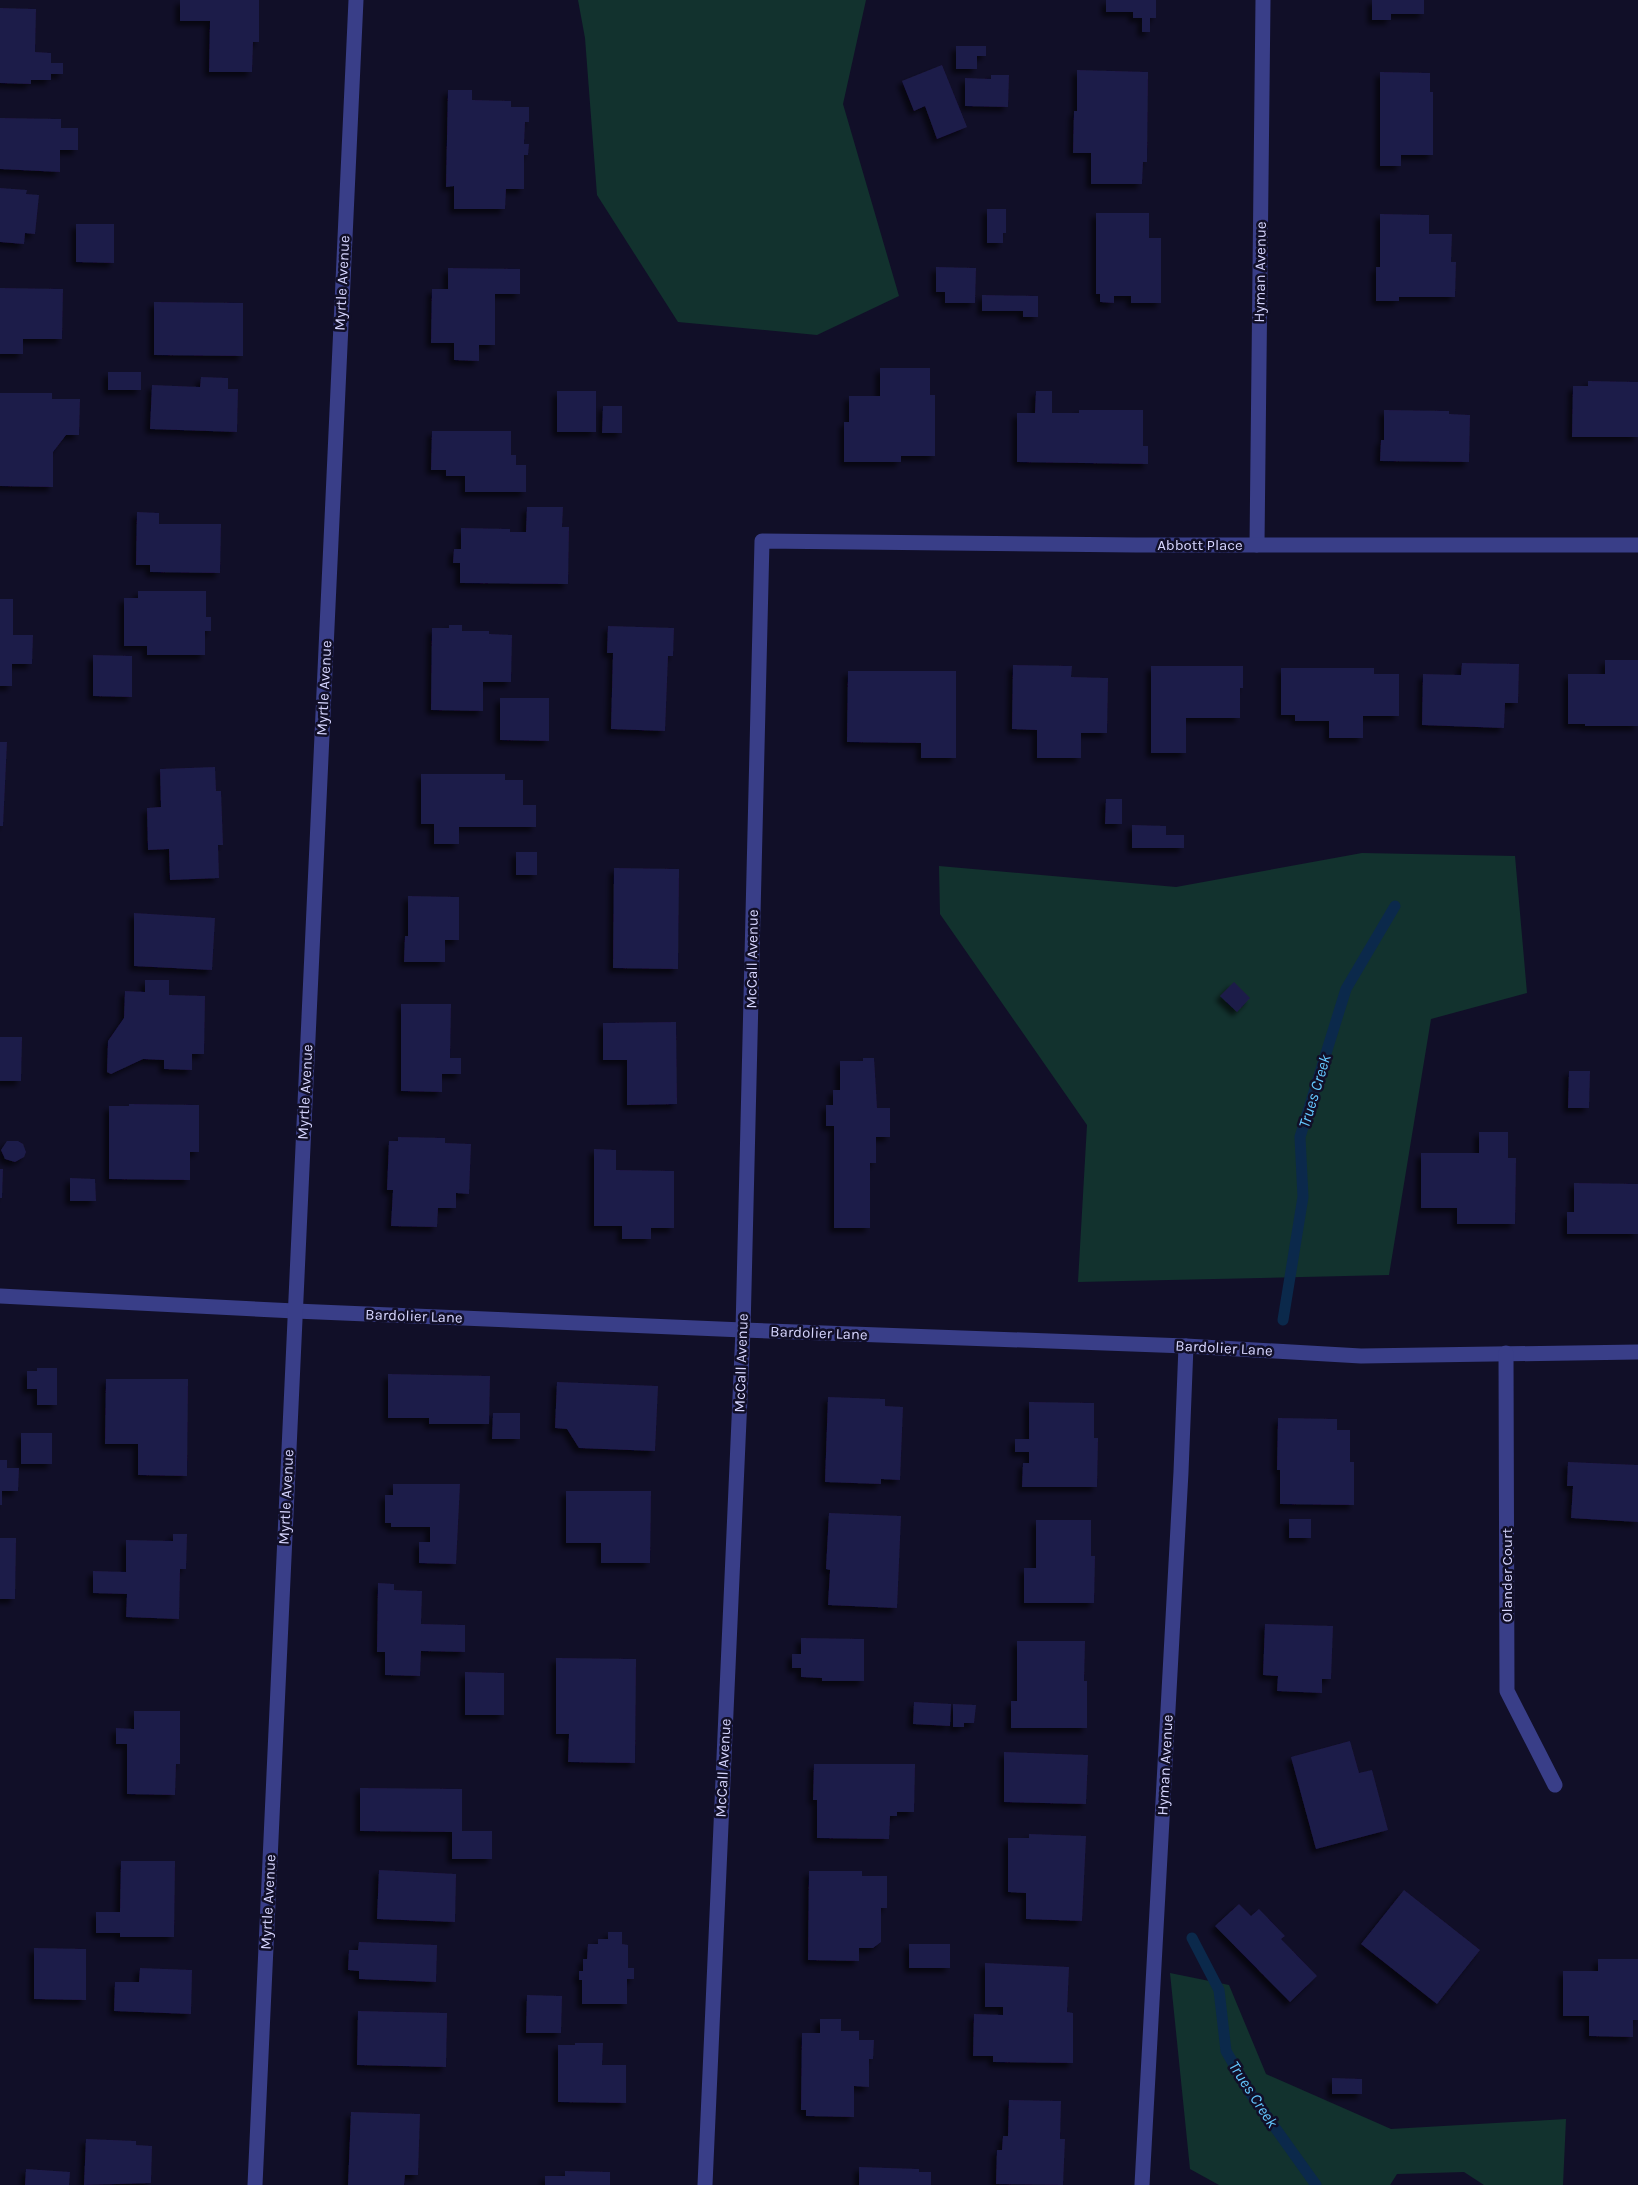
<svg xmlns="http://www.w3.org/2000/svg" width="1638" height="2185" font-family="Karla,sans-serif">
	<style>
		.green { fill: #12322e }
		.lines { fill: none; stroke-linecap: round; stroke-linejoin: round }
		.stream { stroke: #0b294b; stroke-width: 11 }
		.building { fill: #1f1b49; filter: url(#shadow) }
		.minor { stroke: #393e88; stroke-width: 15 }
		.labels { text-anchor: middle; stroke-width: 5; stroke-linejoin: round; paint-order: stroke }
		.street-label { font-size: 15px; fill: #d7d6ff; stroke: #110f28 }
		.water-label { font-size: 16px; font-style: italic; fill: #64c7ff; stroke: #110f28 }
	</style>
	<defs>
		<filter id="shadow"><feDropShadow dx="-4.5" dy="4.5" stdDeviation="2.5" flood-color="#0009"/></filter>
	</defs>
	<rect width="100%" height="100%" fill="#110f28"/>
	<g class="green">
		<polygon points="578,0 866,0 843,104 899,296 817,335 678,322 597,195 585,38"/>
		<polygon points="1362,853 1515,856 1527,993 1431,1019 1389,1275 1078,1282 1087,1125 940,914 939,866 1176,887"/>
		<polygon points="1170,1973 1229,1985 1266,2074 1391,2129 1566,2119 1563,2185 1484,2185 1464,2172 1397,2174 1390,2185 1219,2185 1190,2169"/>
	</g>
	<g class="lines">
		<g class="stream">
			<polyline points="1283,1320 1303,1197 1300,1137 1346,989 1395,906"/>
			<polyline points="1192,1938 1219,1990 1226,2051 1251,2094 1316,2185"/>
		</g>
	</g>
	<g class="building">
		<polygon points="180,0 259,0 259,42 253,42 252,72 209,72 210,21 180,21"/>
		<polygon points="1106,0 1156,0 1156,18 1150,18 1150,32 1142,32 1142,18 1133,18 1133,12 1106,12"/>
		<polygon points="1372,0 1424,0 1424,14 1391,14 1391,20 1372,20"/>
		<polygon points="0,8 36,9 35,52 51,53 51,63 63,63 63,74 51,74 51,80 31,80 31,84 0,83"/>
		<polygon points="956,46 986,46 986,56 977,56 977,69 956,69"/>
		<polygon points="942,65 967,127 937,139 925,106 914,111 902,81"/>
		<polygon points="1077,70 1148,72 1147,162 1143,162 1142,184 1091,184 1091,153 1073,153 1074,111 1077,111"/>
		<polygon points="1380,72 1430,73 1430,92 1433,92 1433,155 1401,155 1401,166 1380,166"/>
		<polygon points="991,75 1009,75 1008,107 965,106 965,78 991,79"/>
		<polygon points="448,90 472,90 472,100 511,101 511,107 529,107 529,122 525,122 524,144 529,144 528,155 524,155 524,189 506,189 505,209 454,209 454,186 446,187"/>
		<polygon points="0,118 61,119 61,128 78,128 78,150 60,150 60,172 0,169"/>
		<polygon points="0,188 27,190 26,194 39,195 35,234 25,233 24,244 0,242"/>
		<polygon points="987,209 1006,209 1006,233 1003,233 1003,243 987,243"/>
		<polygon points="1096,213 1149,213 1149,238 1161,238 1161,303 1131,303 1131,296 1114,296 1114,303 1100,302 1100,294 1096,294"/>
		<polygon points="1380,214 1429,215 1429,234 1452,234 1451,262 1456,262 1455,297 1399,297 1399,301 1376,301 1376,267 1380,267"/>
		<polygon points="76,224 114,224 114,263 76,262"/>
		<polygon points="936,267 976,268 975,303 945,303 945,292 936,292"/>
		<polygon points="448,268 520,269 520,294 495,294 495,345 479,345 479,361 454,360 454,343 431,343 432,289 448,289"/>
		<polygon points="0,288 63,289 62,339 23,339 23,354 0,354"/>
		<polygon points="982,295 1038,296 1038,317 1023,317 1023,311 982,311"/>
		<polygon points="154,302 243,303 243,356 154,355"/>
		<polygon points="880,368 930,368 930,395 935,395 935,456 901,456 901,462 844,462 844,422 849,422 849,396 880,396"/>
		<rect x="108" y="372" width="33" height="18"/>
		<polygon points="201,377 228,378 228,389 238,389 237,432 150,429 152,385 200,387"/>
		<polygon points="1588,381 1638,382 1638,437 1572,437 1573,386 1588,386"/>
		<rect x="557" y="391" width="39" height="41"/>
		<polygon points="1036,391 1052,391 1052,413 1079,413 1079,410 1143,410 1143,446 1148,446 1148,464 1017,462 1017,413 1035,413"/>
		<polygon points="0,393 52,393 52,399 80,399 79,435 66,435 53,452 53,487 0,486"/>
		<polygon points="603,406 622,406 622,433 602,433"/>
		<polygon points="1384,410 1449,411 1449,414 1470,415 1469,462 1380,461 1381,440 1384,440"/>
		<polygon points="432,431 511,431 511,455 516,455 516,465 526,465 526,492 465,492 465,476 446,476 446,470 431,470"/>
		<polygon points="527,507 563,507 562,527 569,527 568,584 460,583 460,563 453,563 454,549 461,549 461,528 510,529 510,532 526,532"/>
		<polygon points="137,512 159,513 159,524 221,524 220,573 150,572 150,565 136,565"/>
		<polygon points="138,591 206,591 206,617 211,617 211,631 205,631 205,655 147,655 147,646 124,646 124,598 138,598"/>
		<polygon points="0,599 13,599 13,635 33,635 32,664 12,664 12,686 0,686"/>
		<polygon points="449,625 462,625 462,631 489,631 489,634 512,635 511,682 483,682 483,711 431,710 432,628 449,628"/>
		<polygon points="608,626 674,628 673,656 668,656 665,731 611,729 613,653 607,653"/>
		<polygon points="93,655 132,656 132,697 93,696"/>
		<polygon points="1605,660 1638,660 1638,726 1585,726 1585,724 1568,724 1568,674 1605,674"/>
		<polygon points="1462,663 1519,664 1518,703 1505,703 1504,728 1422,725 1423,674 1461,675"/>
		<polygon points="1013,665 1072,666 1071,677 1108,678 1107,733 1081,733 1081,758 1037,758 1037,730 1012,729"/>
		<polygon points="1151,666 1243,666 1243,688 1240,688 1240,718 1186,718 1186,753 1151,753"/>
		<polygon points="1281,668 1374,668 1374,674 1399,674 1399,716 1363,716 1363,738 1329,738 1329,721 1295,721 1295,715 1281,715"/>
		<polygon points="848,671 956,671 956,758 921,758 921,743 847,742"/>
		<polygon points="500,698 549,698 549,741 500,740"/>
		<polygon points="0,742 7,742 3,826 0,826"/>
		<polygon points="215,767 216,791 221,791 223,845 218,845 219,878 170,880 169,849 148,850 147,808 161,807 160,769"/>
		<polygon points="421,774 505,774 505,780 523,780 523,805 536,805 536,827 459,827 459,844 434,844 434,824 421,824"/>
		<polygon points="1106,799 1122,799 1122,824 1105,824"/>
		<polygon points="1132,825 1166,826 1166,835 1184,835 1184,848 1132,848"/>
		<rect x="516" y="852" width="21" height="23"/>
		<polygon points="614,868 679,869 678,969 613,968"/>
		<polygon points="408,896 459,897 459,940 445,940 445,962 404,962 405,936 408,936"/>
		<polygon points="134,913 215,918 212,970 134,966"/>
		<polygon points="145,980 169,980 169,995 205,996 204,1054 192,1054 192,1070 164,1069 164,1060 143,1059 111,1074 107,1072 108,1041 124,1018 125,991 145,992"/>
		<polygon points="1234,982 1250,998 1237,1012 1220,996"/>
		<polygon points="401,1004 451,1004 450,1058 461,1058 461,1074 442,1074 442,1092 401,1091"/>
		<polygon points="676,1022 677,1104 627,1105 627,1060 603,1060 603,1023"/>
		<polygon points="0,1037 22,1037 21,1081 0,1081"/>
		<polygon points="863,1058 874,1058 877,1108 890,1108 890,1137 876,1137 876,1163 870,1163 870,1228 834,1228 834,1126 826,1126 826,1105 833,1105 833,1090 840,1090 840,1061 863,1061"/>
		<polygon points="1569,1071 1590,1071 1589,1108 1568,1108"/>
		<polygon points="129,1104 199,1105 199,1152 190,1152 190,1180 109,1179 109,1106 129,1106"/>
		<polygon points="1479,1132 1508,1132 1508,1158 1516,1158 1515,1224 1457,1224 1457,1208 1421,1208 1421,1153 1479,1153"/>
		<polygon points="398,1137 445,1138 445,1143 471,1144 469,1194 456,1193 456,1208 438,1208 437,1227 391,1226 393,1190 387,1190 389,1141 398,1141"/>
		<polygon points="7,1141 18,1141 23,1144 26,1152 24,1157 15,1162 5,1159 1,1150"/>
		<polygon points="594,1149 616,1150 616,1170 674,1171 674,1228 651,1228 651,1239 622,1239 622,1226 594,1226"/>
		<polygon points="0,1169 3,1169 2,1198 0,1198"/>
		<polygon points="70,1178 95,1179 96,1201 70,1201"/>
		<polygon points="1574,1183 1638,1184 1638,1234 1567,1234 1567,1212 1574,1212"/>
		<polygon points="37,1368 57,1368 57,1405 37,1405 37,1389 27,1389 27,1371 37,1371"/>
		<polygon points="388,1374 490,1376 489,1424 429,1424 429,1418 388,1418"/>
		<polygon points="106,1379 188,1379 187,1476 138,1475 138,1444 105,1444"/>
		<polygon points="557,1382 658,1386 655,1451 579,1448 567,1429 555,1428"/>
		<polygon points="828,1397 885,1399 885,1406 903,1407 900,1480 881,1479 881,1484 825,1482"/>
		<polygon points="1029,1402 1094,1403 1094,1438 1098,1438 1097,1487 1022,1487 1023,1463 1029,1463 1029,1452 1015,1452 1015,1439 1029,1439"/>
		<polygon points="493,1413 520,1413 520,1439 492,1439"/>
		<polygon points="1278,1418 1337,1419 1337,1430 1350,1430 1350,1462 1354,1462 1354,1505 1280,1504 1280,1470 1277,1470"/>
		<rect x="21" y="1433" width="31" height="31"/>
		<polygon points="0,1460 7,1460 7,1468 19,1468 18,1491 2,1491 2,1505 0,1505"/>
		<polygon points="1568,1462 1638,1465 1638,1522 1571,1518 1573,1486 1567,1486"/>
		<polygon points="393,1484 460,1484 456,1564 419,1563 419,1542 430,1542 430,1527 391,1527 391,1523 385,1523 385,1495 393,1495"/>
		<polygon points="566,1491 651,1491 650,1563 601,1563 601,1543 566,1543"/>
		<polygon points="829,1513 901,1516 897,1608 828,1605 830,1570 826,1569"/>
		<rect x="1289" y="1519" width="22" height="19"/>
		<polygon points="1036,1520 1091,1520 1091,1556 1095,1556 1094,1603 1024,1603 1024,1568 1036,1568"/>
		<polygon points="173,1534 187,1534 186,1569 180,1569 179,1619 126,1617 127,1594 93,1593 93,1571 126,1572 126,1540 173,1541"/>
		<polygon points="0,1538 16,1538 15,1599 0,1599"/>
		<polygon points="378,1583 394,1584 394,1590 422,1591 421,1624 465,1625 465,1652 421,1651 420,1676 385,1675 385,1652 377,1652"/>
		<polygon points="1265,1624 1333,1626 1331,1679 1322,1679 1322,1693 1277,1691 1278,1676 1263,1675"/>
		<polygon points="801,1638 864,1639 864,1681 822,1681 822,1678 801,1677 801,1668 792,1668 792,1654 801,1654"/>
		<polygon points="1017,1641 1085,1641 1084,1681 1087,1681 1087,1728 1011,1728 1011,1701 1017,1701"/>
		<polygon points="556,1658 636,1659 635,1763 568,1762 569,1734 556,1734"/>
		<polygon points="465,1672 504,1673 504,1715 465,1715"/>
		<polygon points="914,1702 951,1704 950,1726 913,1724"/>
		<polygon points="953,1704 976,1705 974,1723 964,1723 964,1727 953,1727"/>
		<polygon points="134,1711 180,1711 180,1764 176,1764 175,1795 127,1794 127,1744 116,1744 116,1728 134,1729"/>
		<polygon points="1350,1741 1359,1773 1372,1770 1388,1830 1316,1849 1291,1757"/>
		<polygon points="1004,1752 1088,1755 1086,1804 1004,1802"/>
		<polygon points="814,1764 915,1764 914,1812 897,1812 897,1816 890,1816 889,1839 817,1838 817,1800 813,1800"/>
		<polygon points="360,1788 462,1789 462,1831 492,1831 492,1859 452,1859 452,1832 360,1831"/>
		<polygon points="1029,1834 1086,1836 1082,1921 1026,1919 1026,1893 1008,1892 1008,1838 1029,1838"/>
		<polygon points="121,1861 175,1861 174,1937 120,1937 120,1933 96,1933 96,1912 120,1912"/>
		<polygon points="379,1870 456,1874 455,1922 377,1919"/>
		<polygon points="809,1871 862,1871 862,1876 887,1876 887,1908 881,1908 881,1942 873,1948 859,1948 859,1961 808,1960"/>
		<polygon points="1404,1890 1480,1950 1437,2004 1361,1944"/>
		<polygon points="1239,1904 1251,1916 1259,1909 1285,1936 1281,1939 1317,1976 1290,2002 1215,1926"/>
		<polygon points="608,1932 622,1932 622,1944 628,1945 628,1968 634,1968 634,1979 627,1979 627,2004 582,2004 582,1980 579,1980 579,1971 583,1971 583,1959 587,1959 588,1944 598,1944 598,1939 608,1939"/>
		<polygon points="359,1942 437,1945 436,1982 359,1979 359,1971 348,1970 349,1950 358,1950"/>
		<rect x="909" y="1944" width="41" height="24"/>
		<polygon points="34,1948 86,1949 86,2000 34,1999"/>
		<polygon points="1598,1959 1638,1959 1638,2020 1633,2020 1633,2037 1589,2036 1589,2016 1563,2016 1563,1971 1598,1971"/>
		<polygon points="985,1963 1069,1967 1067,2012 1073,2013 1073,2063 993,2062 993,2056 973,2056 974,2014 1003,2015 1003,2007 985,2007"/>
		<polygon points="140,1968 192,1970 191,2014 114,2011 115,1982 139,1982"/>
		<polygon points="527,1995 562,1996 561,2033 526,2033"/>
		<polygon points="358,2011 447,2013 446,2067 357,2065"/>
		<polygon points="820,2019 841,2019 841,2031 859,2031 859,2040 874,2040 873,2059 869,2059 869,2087 854,2086 854,2117 806,2116 806,2110 801,2110 802,2033 820,2033"/>
		<polygon points="575,2043 603,2043 602,2065 626,2065 626,2103 558,2102 558,2045 575,2045"/>
		<polygon points="1332,2078 1362,2079 1362,2094 1332,2094"/>
		<polygon points="1009,2100 1061,2101 1060,2139 1065,2139 1063,2185 996,2184 997,2150 1002,2150 1003,2136 1008,2136"/>
		<polygon points="351,2112 420,2114 418,2175 405,2175 404,2185 348,2185"/>
		<polygon points="86,2139 136,2141 136,2145 152,2146 151,2183 84,2185"/>
		<polygon points="859,2167 919,2169 919,2172 931,2172 931,2185 859,2185"/>
		<polygon points="26,2169 70,2172 69,2185 25,2185"/>
		<polygon points="565,2171 610,2172 610,2185 545,2185 545,2176 565,2176"/>
	</g>
	<g class="lines">
		<g class="minor">
			<polyline points="1257,545 1263,0"/>
			<polyline points="0,1296 295,1311 743,1330 1186,1346 1361,1356 1638,1352"/>
			<polyline points="1506,1353 1507,1691 1555,1785"/>
			<polyline points="255,2185 356,0"/>
			<polyline points="705,2185 743,1330 762,541 1136,545 1638,545"/>
			<polyline points="1142,2185 1181,1472 1186,1346"/>
		</g>
	</g>
	<g class="labels">
		<g class="street-label">
			<text transform="translate(1260 272) rotate(-89)" y="5">Hyman Avenue</text>
			<text transform="translate(342 283) rotate(-87)" y="5">Myrtle Avenue</text>
			<text x="1200" y="550">Abbott Place</text>
			<text transform="translate(324 688) rotate(-87)" y="5">Myrtle Avenue</text>
			<text transform="translate(752 959) rotate(-89)" y="5">McCall Avenue</text>
			<text transform="translate(305 1092) rotate(-87)" y="5">Myrtle Avenue</text>
			<text transform="translate(414 1316) rotate(2)" y="5">Bardolier Lane</text>
			<text transform="translate(819 1333) rotate(2)" y="5">Bardolier Lane</text>
			<text transform="translate(1224 1348) rotate(3)" y="5">Bardolier Lane</text>
			<text transform="translate(741 1363) rotate(-88)" y="5">McCall Avenue</text>
			<text transform="translate(286 1497) rotate(-87)" y="5">Myrtle Avenue</text>
			<text transform="translate(1507 1575) rotate(-90)" y="5">Olander Court</text>
			<text transform="translate(1165 1765) rotate(-87)" y="5">Hyman Avenue</text>
			<text transform="translate(723 1768) rotate(-87)" y="5">McCall Avenue</text>
			<text transform="translate(268 1902) rotate(-87)" y="5">Myrtle Avenue</text>
		</g>
		<g class="water-label">
			<text transform="translate(1314 1091) rotate(-73)" y="6">Trues Creek</text>
			<text transform="translate(1254 2094) rotate(57)" y="6">Trues Creek</text>
		</g>
	</g>
</svg>
